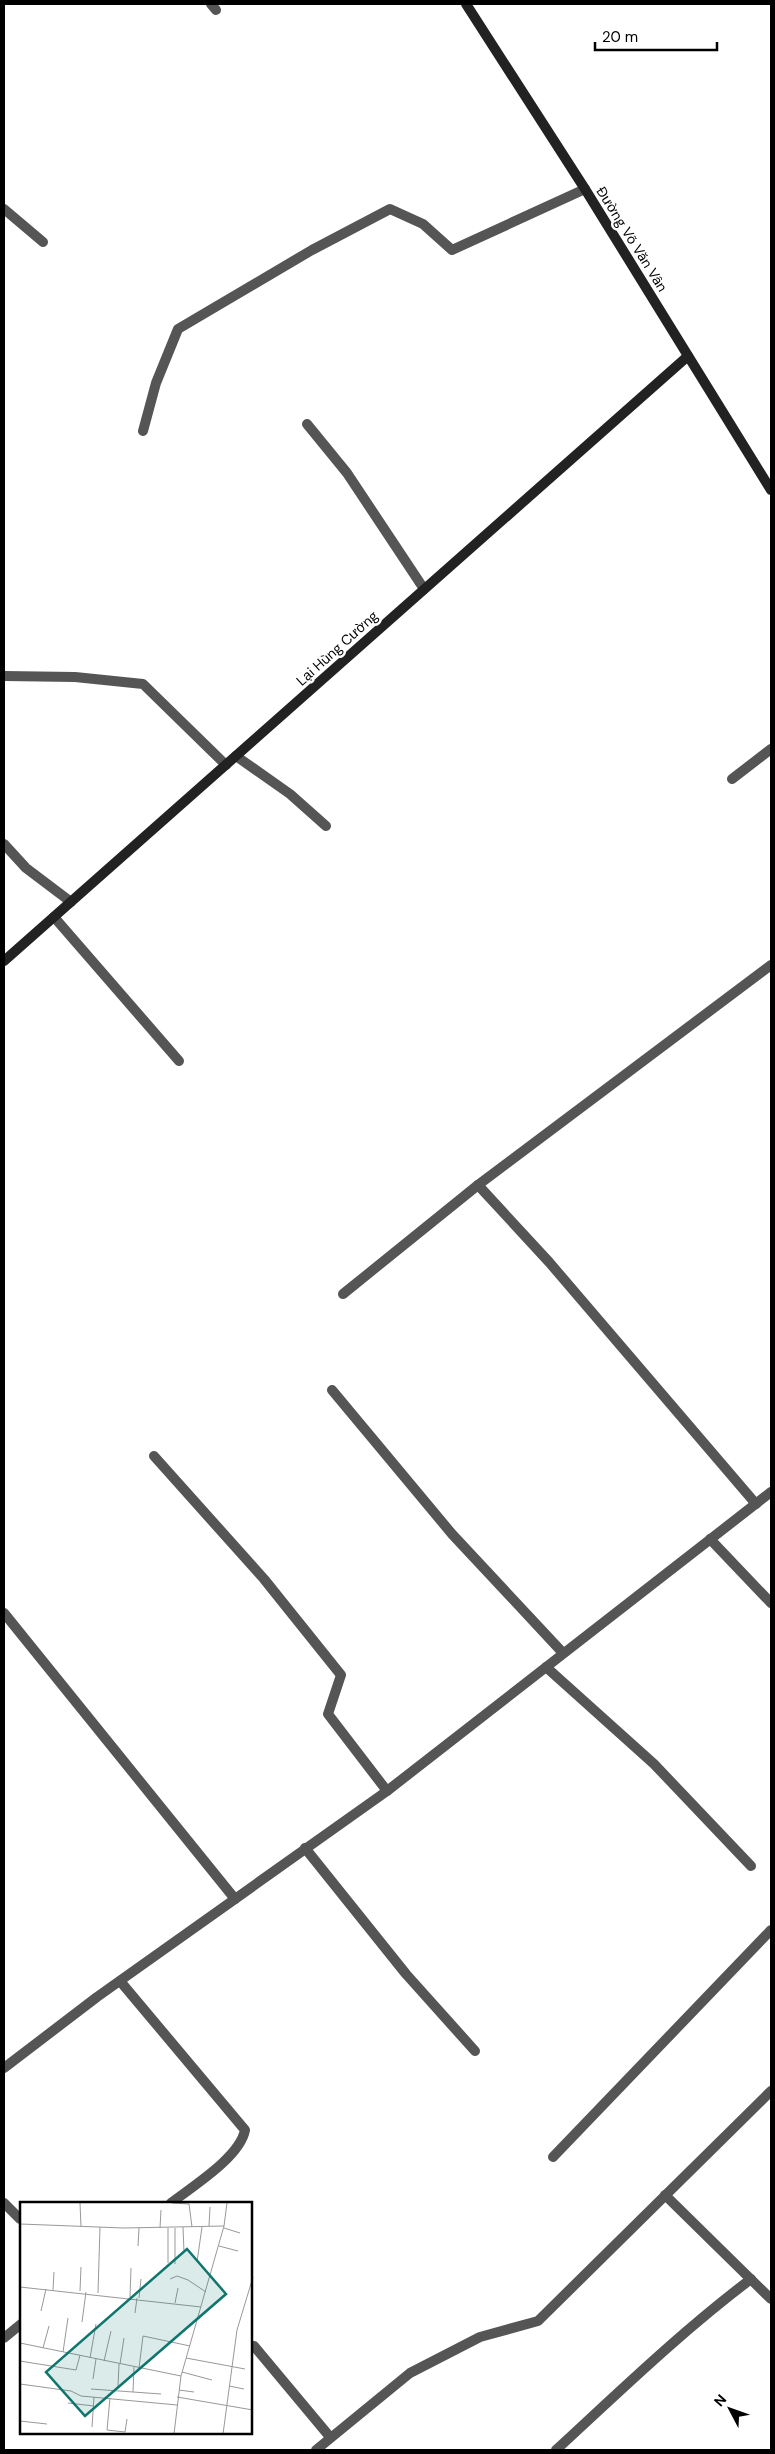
<svg xmlns="http://www.w3.org/2000/svg" width="775" height="2454" font-family="'DM Sans',sans-serif">
	<style>
		.lines { fill: none; stroke-linecap: round; stroke-linejoin: round }
		.lane { stroke: #555; stroke-width: 10 }
		.street { stroke: #555; stroke-width: 10 }
		.secondary { stroke: #222; stroke-width: 10 }
		.labels { text-anchor: middle; stroke-width: 5; stroke-linejoin: round; paint-order: stroke }
		.street-label { font-size: 14px; fill: #000; stroke: #fff }
		.inset-road { fill: none; stroke: #999; stroke-width: 1 }
		.view { fill: #0f766e; fill-opacity: 0.15; stroke: #0f766e; stroke-width: 2.5 }
		.inset-edge { fill: none; stroke: #000; stroke-width: 2.5 }
	</style>
	<rect width="100%" height="100%" fill="#fff"/>
	<g class="lines">
		<g class="lane">
			<polyline points="4,676 75,677 143,684 226,765"/>
			<polyline points="236,756 290,794 326,826"/>
			<polyline points="343,1294 478,1185"/>
		</g>
		<g class="street">
			<polyline points="211,4 216,10"/>
			<polyline points="4,209 43,242"/>
			<polyline points="307,424 347,473 424,589"/>
			<polyline points="143,431 156,383 178,329 312,250 390,209 423,224 452,250 585,189"/>
			<polyline points="732,779 771,749"/>
			<polyline points="4,844 26,868 71,902"/>
			<polyline points="54,917 179,1061"/>
			<polyline points="332,1390 452,1534 563,1653"/>
			<polyline points="154,1456 264,1579 341,1675 328,1714 387,1791"/>
			<polyline points="756,1504 549,1262 478,1185 771,965"/>
			<polyline points="710,1539 771,1603"/>
			<polyline points="4,1613 235,1899"/>
			<polyline points="546,1667 654,1764 751,1866"/>
			<polyline points="305,1848 406,1974 475,2051"/>
			<path d="M120,1981L245,2130C240,2157 193,2186 171,2203"/>
			<polyline points="4,2068 97,1997 387,1791 771,1492"/>
			<polyline points="553,2157 771,1930"/>
			<polyline points="665,2195 771,2299"/>
			<polyline points="4,2203 20,2219"/>
			<polyline points="4,2338 21,2324"/>
			<polyline points="254,2346 330,2437"/>
			<polyline points="316,2450 410,2373 480,2337 538,2321 771,2091"/>
			<path d="M556,2450C619,2392 682,2331 751,2279"/>
		</g>
		<g class="secondary">
			<polyline points="466,4 585,189 771,490"/>
			<polyline points="4,961 688,356"/>
		</g>
	</g>
	<g class="labels">
		<g class="street-label">
			<text transform="translate(632 239) rotate(58)" y="5">Đường Võ Văn Vân</text>
			<text transform="translate(337 648) rotate(-42)" y="5">Lại Hùng Cường</text>
		</g>
	</g>
	<g transform="translate(20 2202)">
		<rect width="232" height="232" fill="#fff"/>
		<path class="inset-road" d="M60,1L61,25M152,1L169,2L172,25M0,22L104,26L204,24M189,24L190,5M163,25L164,50M140,26L141,8M148,26V61M155,26V62M204,26L220,31M118,44L119,26M199,44L218,49M177,60L182,25M150,77L157,74L168,78L186,90M0,85L181,105M33,88L34,70M60,89L61,65M78,91L80,25M110,95L111,66M119,96L121,77M155,101L158,86M21,109L26,87M115,111L117,96M62,120L66,90M0,141L161,174M23,146L29,124M43,150L48,116M70,156L76,122M166,156L225,167M0,159L56,168L60,153M84,159L91,129M100,162L104,136M119,166L123,134L170,144M162,170L192,178M73,177L76,157M0,182L51,189L61,194L157,203M98,184L99,162M209,184L224,187M71,187L141,192M159,188L174,190M113,190L114,165M157,195L233,208M90,196L87,228L105,230L107,217M48,201L74,204M0,219L27,222M72,225L74,195M154,232L161,174L204,24L207,1M203,232L217,128L233,75"/>
		<path class="view" d="M167,47L206,92L65,214L26,170Z"/>
		<rect width="232" height="232" class="inset-edge"/>
	</g>
	<rect width="775" height="2454" fill="none" stroke="#000000" stroke-width="10"/>
	<g transform="translate(730 2409) rotate(311)" stroke="#ffffff" stroke-width="4" paint-order="stroke">
	<path d="M0-4L9 19L0 12L-9 19Z" fill="#000000"/>
	<text y="-8" font-size="14" font-weight="bold" text-anchor="middle" fill="#000000">N</text>
	</g>
	<path d="M595 42v8h122v-8" fill="none" stroke="#000000" stroke-width="2.5"/>
	<text x="602" y="42" font-size="15" fill="#000000" stroke="#ffffff" stroke-width="4" paint-order="stroke">20 m</text>
</svg>
